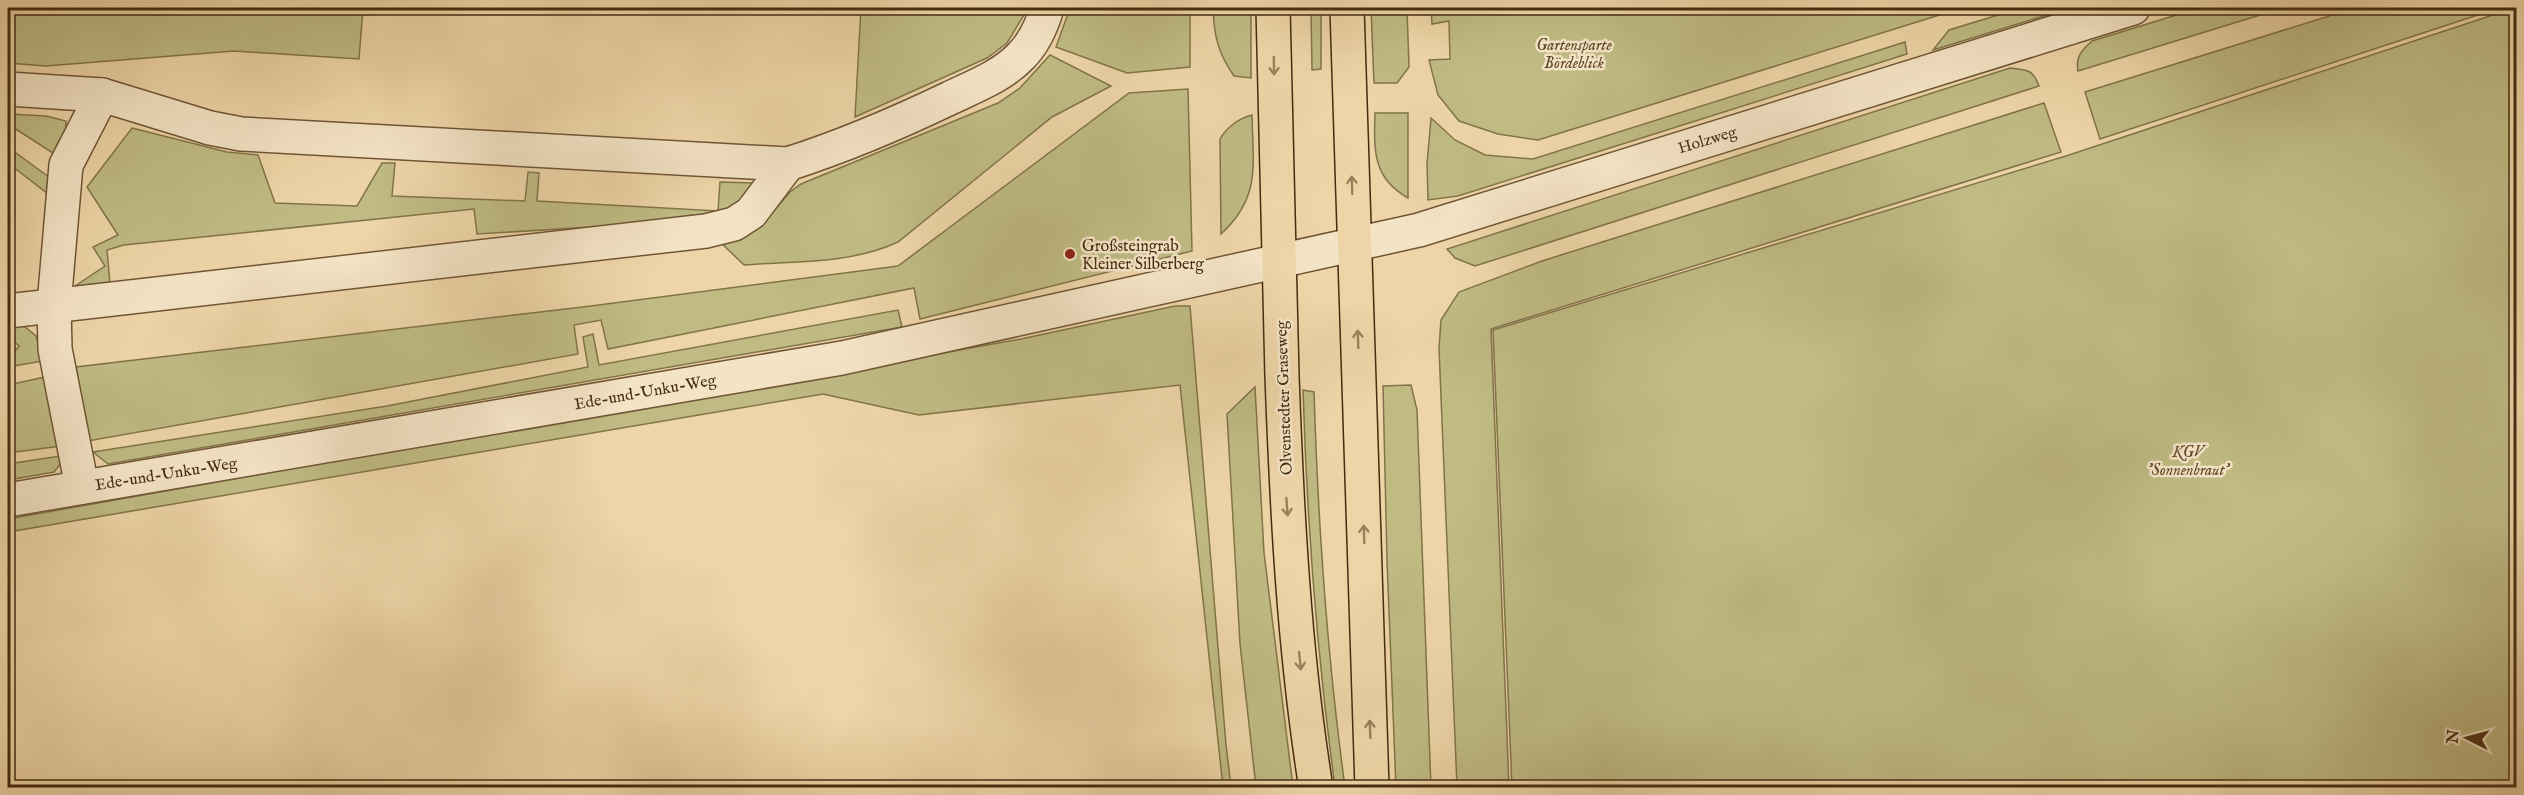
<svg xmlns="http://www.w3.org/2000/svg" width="2524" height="795" font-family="'IM FELL English',serif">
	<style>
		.green { fill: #bfbb83; stroke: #82744a; stroke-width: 1.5 }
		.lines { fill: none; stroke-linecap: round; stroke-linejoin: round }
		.minor-casing { stroke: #705636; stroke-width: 36 }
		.major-casing { stroke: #462c11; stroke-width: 36 }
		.minor { stroke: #f4e4c6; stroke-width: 33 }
		.major { stroke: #eed5a7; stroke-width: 33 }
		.oneway { stroke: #9a805c }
		.poi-dot { fill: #8f2418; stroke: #f4e4c6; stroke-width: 2 }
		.labels { text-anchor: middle; stroke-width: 5; stroke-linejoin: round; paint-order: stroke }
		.park-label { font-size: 16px; font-style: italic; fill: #5e4928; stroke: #f4e4c6 }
		.street-label { font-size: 16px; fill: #462c11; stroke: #f4e4c6 }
		.poi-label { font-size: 16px; fill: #462c11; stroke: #f4e4c6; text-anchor: start }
	</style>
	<rect width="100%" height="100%" fill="#eed5a7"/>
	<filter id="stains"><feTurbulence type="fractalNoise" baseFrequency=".00333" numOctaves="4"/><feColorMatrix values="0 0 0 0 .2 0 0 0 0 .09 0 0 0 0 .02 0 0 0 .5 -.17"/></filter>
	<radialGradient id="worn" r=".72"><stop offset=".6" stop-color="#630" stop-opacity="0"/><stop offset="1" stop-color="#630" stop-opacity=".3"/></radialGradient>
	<g class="green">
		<polygon points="8,8 363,8 359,59 234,51 46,66 8,63"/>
		<polygon points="861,8 981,8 1027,10 1007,43 987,58 855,117"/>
		<polygon points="1070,8 1190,8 1190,67 1127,73 1056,47"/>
		<path d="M1213,8H1251V78L1234,76C1218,53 1214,36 1213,8Z"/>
		<polygon points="1311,8 1321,8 1321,69 1312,70"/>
		<polygon points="1371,8 1407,8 1409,67 1397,83 1374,83"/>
		<polygon points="1431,8 1962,8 1538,140 1498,134 1459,121 1438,95 1429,60 1450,59 1449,21 1432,24"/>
		<polygon points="2021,8 2070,8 1933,50 1949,30"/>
		<path d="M2199,8H2283L2078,71C2075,57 2082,50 2092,41Z"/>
		<polygon points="2355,8 2499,8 2100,139 2085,92"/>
		<polygon points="2514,8 2516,8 2516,787 1512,787 1493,330 2066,156"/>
		<polygon points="1905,42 1907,54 1458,196 1428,200 1427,164 1431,118 1455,140 1485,155 1533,159"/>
		<path d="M1050,55L1111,86L1052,117L898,242C851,264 795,261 744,265L716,238L760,227L790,192L801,184L998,103L1020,88Z"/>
		<path d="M2010,68C2027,70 2033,69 2039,86L1475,266L1455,258L1447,249Z"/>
		<polygon points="1188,89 1192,251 920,319 914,288 608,349 601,320 574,325 578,354 88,441 76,367 591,306 898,266 1129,93"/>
		<polygon points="2044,103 2061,152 1491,329 1509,787 1457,787 1439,348 1441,320 1459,292 1542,261"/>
		<path d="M1375,113H1408V198C1372,178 1374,149 1375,113Z"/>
		<polygon points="8,114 46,116 66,121 65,161 8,124"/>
		<path d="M1252,115C1253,166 1261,197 1221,234L1220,139C1226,128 1239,118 1252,115Z"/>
		<polygon points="132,128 227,152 258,155 275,203 357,206 382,163 395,163 392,196 525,201 528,172 539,173 537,201 718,211 720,182 753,183 752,188 740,206 692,221 477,234 474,209 124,245 107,250 110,284 72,288 105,266 93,247 118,235 87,187"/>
		<polygon points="8,147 53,180 52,197 8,163"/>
		<polygon points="1175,306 1190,306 1226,745 1231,787 1223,787 1180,385 919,415 823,394 8,532 8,519 1021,339"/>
		<polygon points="898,310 902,327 108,464 93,452 387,406 588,367 583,337 593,334 599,365"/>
		<polygon points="24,326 36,336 43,361 8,367 8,356 11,356 19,346 8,336 8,327"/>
		<polygon points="45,377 61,446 8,453 8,385"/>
		<polygon points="1411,385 1417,410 1431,788 1396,787 1387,561 1383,386"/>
		<polygon points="1255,387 1264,553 1293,787 1256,787 1240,644 1227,414"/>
		<path d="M1303,390L1314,392C1318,524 1327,656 1345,787H1335C1317,656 1307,523 1303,390Z"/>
		<polygon points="67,455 54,472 8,480 8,464"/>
	</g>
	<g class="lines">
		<g class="minor-casing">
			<g id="minor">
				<path d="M8,89L102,95L210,128L241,134L788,164C844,146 898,123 950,98C975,86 1002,76 1021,56C1034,43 1042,25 1047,8"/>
				<polyline points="8,311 706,231 734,224 751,213 788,164"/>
				<polyline points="82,487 55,349 54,305 66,165 102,95"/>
				<polyline points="8,500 842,358 1419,230 2133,8"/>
			</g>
		</g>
		<g class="major-casing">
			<g id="major">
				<path d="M1273,8C1275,130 1278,253 1282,376C1287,513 1294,651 1316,788"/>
				<polyline points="1347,8 1372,788"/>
			</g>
		</g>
		<use href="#minor" class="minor"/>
		<use href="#major" class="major"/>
	</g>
	<defs><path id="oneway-shaft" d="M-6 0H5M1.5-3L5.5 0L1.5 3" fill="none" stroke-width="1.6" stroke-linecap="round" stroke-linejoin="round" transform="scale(1.5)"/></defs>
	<g class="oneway">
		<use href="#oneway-shaft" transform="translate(1274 66) rotate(89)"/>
		<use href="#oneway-shaft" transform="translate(1352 185) rotate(-92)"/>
		<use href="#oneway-shaft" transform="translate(1358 339) rotate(-92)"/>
		<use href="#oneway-shaft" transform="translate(1287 507) rotate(86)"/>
		<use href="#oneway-shaft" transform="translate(1364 534) rotate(-92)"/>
		<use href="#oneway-shaft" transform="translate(1300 661) rotate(84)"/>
		<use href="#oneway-shaft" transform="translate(1370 729) rotate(-92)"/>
	</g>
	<circle class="poi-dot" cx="1070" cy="254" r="6"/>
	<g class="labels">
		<g class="park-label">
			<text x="1574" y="50">Gartensparte<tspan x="1574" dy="18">Bördeblick</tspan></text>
			<text x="2188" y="457">KGV<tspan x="2188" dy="18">'Sonnenbraut'</tspan></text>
		</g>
		<g class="street-label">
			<text transform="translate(1707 139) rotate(-17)" y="6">Holzweg</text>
			<text transform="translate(645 391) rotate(-10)" y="6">Ede-und-Unku-Weg</text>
			<text transform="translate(1283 398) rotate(-92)" y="6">Olvenstedter Graseweg</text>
			<text transform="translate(166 473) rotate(-9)" y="6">Ede-und-Unku-Weg</text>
		</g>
		<g class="poi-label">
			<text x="1082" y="251">Großsteingrab<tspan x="1082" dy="18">Kleiner Silberberg</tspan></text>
		</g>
	</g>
	<rect width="2524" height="795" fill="none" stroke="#eed5a7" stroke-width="30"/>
	<rect x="9" y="9" width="2506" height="777" fill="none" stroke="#462c11" stroke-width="3"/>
	<rect x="15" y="15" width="2494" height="765" fill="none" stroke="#462c11" stroke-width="1.5"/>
	<g transform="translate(2467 738) rotate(276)" stroke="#f4e4c6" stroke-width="4.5" paint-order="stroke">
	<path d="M0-4.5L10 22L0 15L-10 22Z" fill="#462c11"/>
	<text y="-9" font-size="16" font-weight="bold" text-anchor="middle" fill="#462c11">N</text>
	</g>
	<rect width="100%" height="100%" filter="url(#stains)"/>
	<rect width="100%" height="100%" fill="url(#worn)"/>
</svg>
